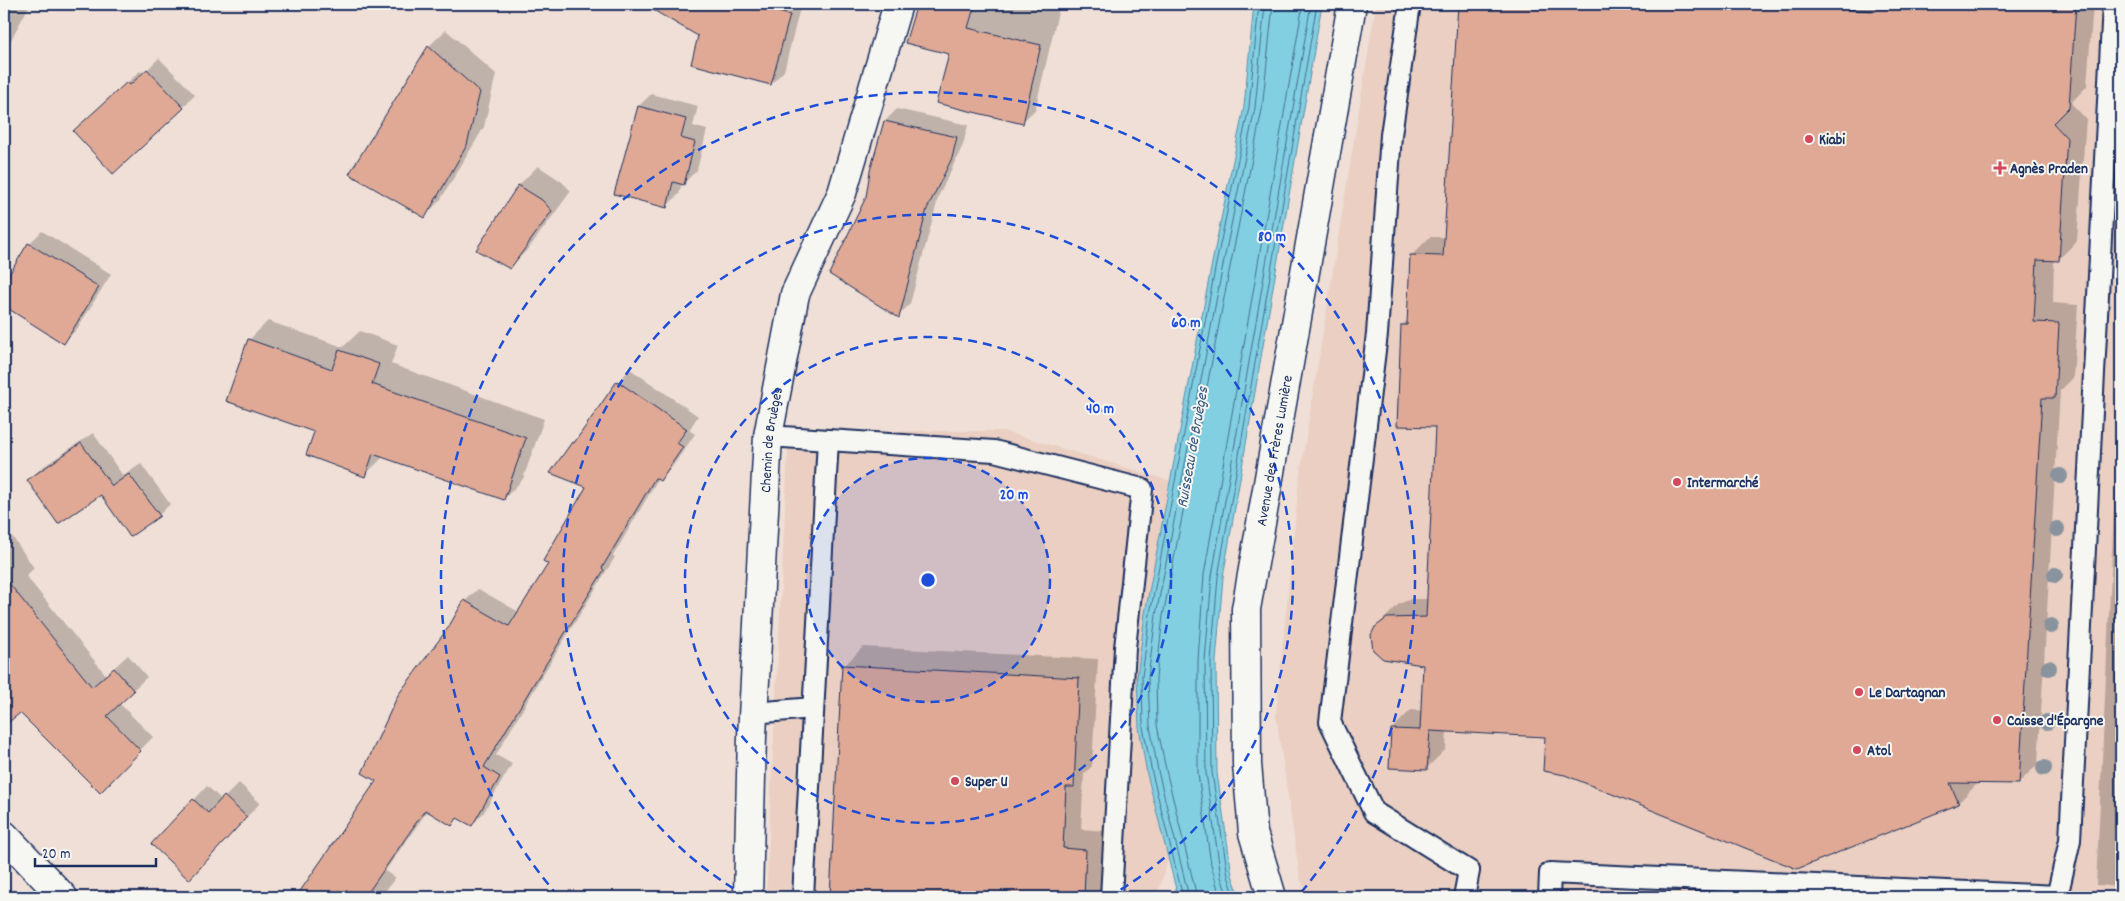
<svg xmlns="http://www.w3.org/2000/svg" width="2125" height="901" font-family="Dekko,sans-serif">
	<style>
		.built { fill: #eacfc2 }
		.water { fill: #82cfe1; stroke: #598fad }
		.shadow { fill: #0003 }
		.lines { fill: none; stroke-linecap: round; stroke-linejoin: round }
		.shore { stroke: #446f92; stroke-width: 1 }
		.building { fill: #dfa995; stroke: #1b2f5e }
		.service-casing { stroke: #1b2f5e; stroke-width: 24 }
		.minor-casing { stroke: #1b2f5e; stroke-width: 31 }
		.tertiary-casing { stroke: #1b2f5e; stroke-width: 31 }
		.service { stroke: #f6f6f2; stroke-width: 20 }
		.minor { stroke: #f6f6f2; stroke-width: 28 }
		.tertiary { stroke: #f6f6f2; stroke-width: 28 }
		.tree { fill: #89939e }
		.ring { fill: none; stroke: #1d4ed8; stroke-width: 2.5; stroke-dasharray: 9 6 }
		.poi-dot { fill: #d1495b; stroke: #f6f6f2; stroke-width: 2 }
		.labels { text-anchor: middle; stroke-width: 4; stroke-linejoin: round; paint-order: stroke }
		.poi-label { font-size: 15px; font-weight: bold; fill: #1b2f5e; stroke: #f6f6f2; text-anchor: start }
		.street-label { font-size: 15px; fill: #1b2f5e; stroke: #f6f6f2 }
		.water-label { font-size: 16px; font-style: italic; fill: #35577f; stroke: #f6f6f2 }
		.centre { fill: #1d4ed8; stroke: #f6f6f2; stroke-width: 2.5 }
		.ring-label { font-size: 15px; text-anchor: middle; font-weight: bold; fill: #1d4ed8; stroke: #f6f6f2; stroke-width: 4; stroke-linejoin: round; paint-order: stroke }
	</style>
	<rect width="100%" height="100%" fill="#efdfd6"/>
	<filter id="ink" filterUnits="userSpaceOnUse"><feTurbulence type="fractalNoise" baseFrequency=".02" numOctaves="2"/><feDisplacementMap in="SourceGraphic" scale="10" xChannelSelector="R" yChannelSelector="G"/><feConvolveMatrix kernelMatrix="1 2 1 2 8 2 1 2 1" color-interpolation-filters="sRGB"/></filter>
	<g filter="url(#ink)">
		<g class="built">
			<polygon points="1376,4 2121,4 2121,897 1308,897 1300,878 1276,715 1299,481"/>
			<polygon points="789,431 1003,431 1171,481 1145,613 1137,677 1139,727 1147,774 1168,859 1157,897 766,897"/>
		</g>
		<polygon class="water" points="1254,4 1322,4 1223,577 1216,661 1217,773 1232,875 1240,897 1178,897 1147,774 1139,727 1137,677 1145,613 1212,263 1244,107"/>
		<g class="shadow">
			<polygon points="4,4 30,4 11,40 4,48"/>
			<polygon points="678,4 801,4 784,71 771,84 700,36 670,18"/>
			<polygon points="923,4 1060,4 1035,110 1022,122 950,53 916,12"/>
			<polygon points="1459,4 2093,4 2087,86 2071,103 2086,119 2077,241 2058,260 2054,260 2053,303 2078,305 2073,378 2060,391 2038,764 2019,783 1976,782 1977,784 1958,803 1546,735 1447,730 1446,749 1427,768 1392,729 1411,710 1422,711 1424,664 1388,660 1380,656 1379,624 1399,604 1411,599 1428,599 1437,426 1402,325 1409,319 1411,256 1430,237 1445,237"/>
			<polygon points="446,30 496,74 484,127 441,199 424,217 351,173 429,46"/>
			<polygon points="159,58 195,95 183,107 87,120 140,71 143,74"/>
			<polygon points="651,94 698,106 693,126 707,130 697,170 684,183 682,183 679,194 666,207 639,106"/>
			<polygon points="897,109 968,125 963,145 939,195 910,304 898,316 867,197 885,121"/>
			<polygon points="538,166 561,181 571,191 529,248 510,267 478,249 519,185"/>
			<polygon points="42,231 111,274 77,329 64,342 4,305 4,285 29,244"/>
			<polygon points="268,321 343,347 360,331 398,345 391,364 544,419 523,479 504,499 384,456 365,475 315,432 249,340"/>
			<polygon points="2121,362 2121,887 2096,885"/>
			<polygon points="630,369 698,416 689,430 695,434 672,467 660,479 658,479 613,556 615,557 545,671 496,755 512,764 484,812 472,825 458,817 451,824 428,810 385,871 395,878 381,897 297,897 377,781 449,628 465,601 478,589 519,612 549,563 588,486 573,443 581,435 618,382"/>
			<polygon points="93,433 123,476 141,464 170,504 159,515 101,493 29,480 40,469"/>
			<polygon points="12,536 34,568 26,576 106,675 128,655 147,677 119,703 153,737 100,791 20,711 10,720 4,712 4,542"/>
			<polygon points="863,647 1098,659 1092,766 1084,774 1081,829 1105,831 1102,897 831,897 844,666"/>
			<polygon points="239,783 260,803 202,865 194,800 207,786 222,800"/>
		</g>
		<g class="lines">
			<g class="shore">
				<polyline points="1183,897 1152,773 1143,727 1142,677 1150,614 1216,264 1249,107 1259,4"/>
				<polyline points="1189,897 1158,771 1150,726 1148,678 1156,615 1223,265 1255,108 1265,4"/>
				<polyline points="1197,897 1166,770 1157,725 1156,678 1163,616 1230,267 1262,110 1273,4"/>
				<polyline points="1220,897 1211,864 1198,774 1198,660 1204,575 1303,4"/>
				<polyline points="1228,897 1221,877 1206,773 1205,660 1212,576 1311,4"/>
				<polyline points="1235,897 1228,876 1212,773 1211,661 1218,577 1317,4"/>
			</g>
		</g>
		<g class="building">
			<polygon points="643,4 746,4 790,15 771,85 691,64 698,36"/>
			<polygon points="917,4 975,4 968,28 1041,45 1023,124 936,103 949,54 905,43"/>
			<polygon points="1458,4 1733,4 1876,11 1877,4 2076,4 2069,107 2053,123 2067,138 2059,261 2037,260 2034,322 2059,323 2055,398 2042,398 2019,784 1950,783 1959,804 1797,869 1565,775 1543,771 1545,737 1430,731 1427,770 1389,768 1391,729 1420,730 1423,665 1383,659 1373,650 1371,635 1375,627 1387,618 1426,617 1435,427 1397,426 1401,325 1407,325 1410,255 1443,256"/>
			<polygon points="428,46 480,92 467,145 425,218 349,174"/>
			<polygon points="147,69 184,108 113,174 73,131 127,82 130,85"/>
			<polygon points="638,106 686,119 681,138 695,142 684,185 673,182 667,208 614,194"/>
			<polygon points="884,121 957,137 952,158 927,209 899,318 829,274 866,197 870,171"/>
			<polygon points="518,185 542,200 552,211 510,269 476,250"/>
			<polygon points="28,243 99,287 64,344 4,306 4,283"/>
			<polygon points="248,339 332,369 339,350 379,364 372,384 526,438 504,500 373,454 365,477 306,455 314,432 226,401"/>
			<polygon points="617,381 687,429 677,443 683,447 660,481 655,478 602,568 604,570 533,685 484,767 500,777 472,826 457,818 452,826 425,810 365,897 296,897 376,781 362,773 398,695 448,628 464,600 509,626 548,564 543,561 586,487 550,473 572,442 574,443"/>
			<polygon points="81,443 112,486 129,474 160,516 130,537 101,495 58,524 27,480"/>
			<polygon points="4,577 92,687 114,668 134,691 107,716 141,751 100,793 20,713 4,726"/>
			<polygon points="842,665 1079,678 1074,787 1066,787 1063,848 1086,850 1084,897 830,897"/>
			<polygon points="224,796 247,817 189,880 151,844 193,799 208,813"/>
		</g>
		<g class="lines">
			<g class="service-casing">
				<g id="service">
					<polyline points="1410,4 1391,135 1377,334 1330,722 1374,812 1469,871 1464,897"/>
					<polyline points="768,436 994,451 1142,489 1125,648 1111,897"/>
					<polyline points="753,713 813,708"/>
					<polyline points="803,897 828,440"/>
					<polyline points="1549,897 1550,873 2057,896"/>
					<polyline points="2057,897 2070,840 2113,4"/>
				</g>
			</g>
			<g class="minor-casing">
				<g id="minor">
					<path id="s1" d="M748,897L752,736L768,436L795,294L842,193L898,4"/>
				</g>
			</g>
			<g class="tertiary-casing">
				<g id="tertiary">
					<polyline points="4,835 63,897"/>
					<path id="s2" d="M1272,897L1253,833L1247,764L1246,609L1352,4"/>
				</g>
			</g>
			<use href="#service" class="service"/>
			<use href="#minor" class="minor"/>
			<use href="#tertiary" class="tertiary"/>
		</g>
		<g class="tree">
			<circle cx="2060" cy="476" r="8"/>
			<circle cx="2057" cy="529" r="8"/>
			<circle cx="2055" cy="575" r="8"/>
			<circle cx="2051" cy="626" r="8"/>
			<circle cx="2049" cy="668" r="8"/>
			<circle cx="2047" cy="722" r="8"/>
			<circle cx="2044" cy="768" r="8"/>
		</g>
	</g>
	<circle cx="928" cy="580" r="122" fill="#1d4ed8" fill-opacity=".12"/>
	<g class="ring">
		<circle cx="928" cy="580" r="122"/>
		<circle cx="928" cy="580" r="243"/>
		<path d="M746 896A365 365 0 1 1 1110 896"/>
		<path d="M558 896A487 487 0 1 1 1298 896"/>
	</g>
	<g class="poi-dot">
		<circle cx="1809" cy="139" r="5"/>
		<path d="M1997.5 160.5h5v5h5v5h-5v5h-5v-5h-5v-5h5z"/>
		<circle cx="1677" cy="482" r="5"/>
		<circle cx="1859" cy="692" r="5"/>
		<circle cx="1997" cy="720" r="5"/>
		<circle cx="1857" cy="750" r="5"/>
		<circle cx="955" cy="781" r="5"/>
	</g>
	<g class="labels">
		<g class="poi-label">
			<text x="1819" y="144">Kiabi</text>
			<text x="2010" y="173">Agnès Praden</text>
			<text x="1687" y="487">Intermarché</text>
			<text x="1869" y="697">Le Dartagnan</text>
			<text x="2007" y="725">Caisse d'Épargne</text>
			<text x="1867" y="755">Atol</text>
			<text x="965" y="786">Super U</text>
		</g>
		<g class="street-label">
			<text dy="5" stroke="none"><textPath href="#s1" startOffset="458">Chemin de Bruèges</textPath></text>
			<text dy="5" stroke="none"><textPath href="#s2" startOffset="452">Avenue des Frères Lumière</textPath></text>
		</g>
		<g class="water-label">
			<text transform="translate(1191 447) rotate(-80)" y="6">Ruisseau de Bruèges</text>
		</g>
	</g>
	<circle cx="928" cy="580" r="8" class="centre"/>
	<g class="ring-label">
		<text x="1272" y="241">80 m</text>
		<text x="1186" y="327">60 m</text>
		<text x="1100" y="413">40 m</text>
		<text x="1014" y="499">20 m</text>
	</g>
	<rect width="2125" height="901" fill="none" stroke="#f6f6f2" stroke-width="20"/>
	<rect x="10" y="10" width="2105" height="881" fill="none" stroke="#1b2f5e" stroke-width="2" filter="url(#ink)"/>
	<path d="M35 858v8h121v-8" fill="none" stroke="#1b2f5e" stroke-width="2.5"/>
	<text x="42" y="858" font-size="15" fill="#1b2f5e" stroke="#f6f6f2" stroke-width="4" paint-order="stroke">20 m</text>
</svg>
